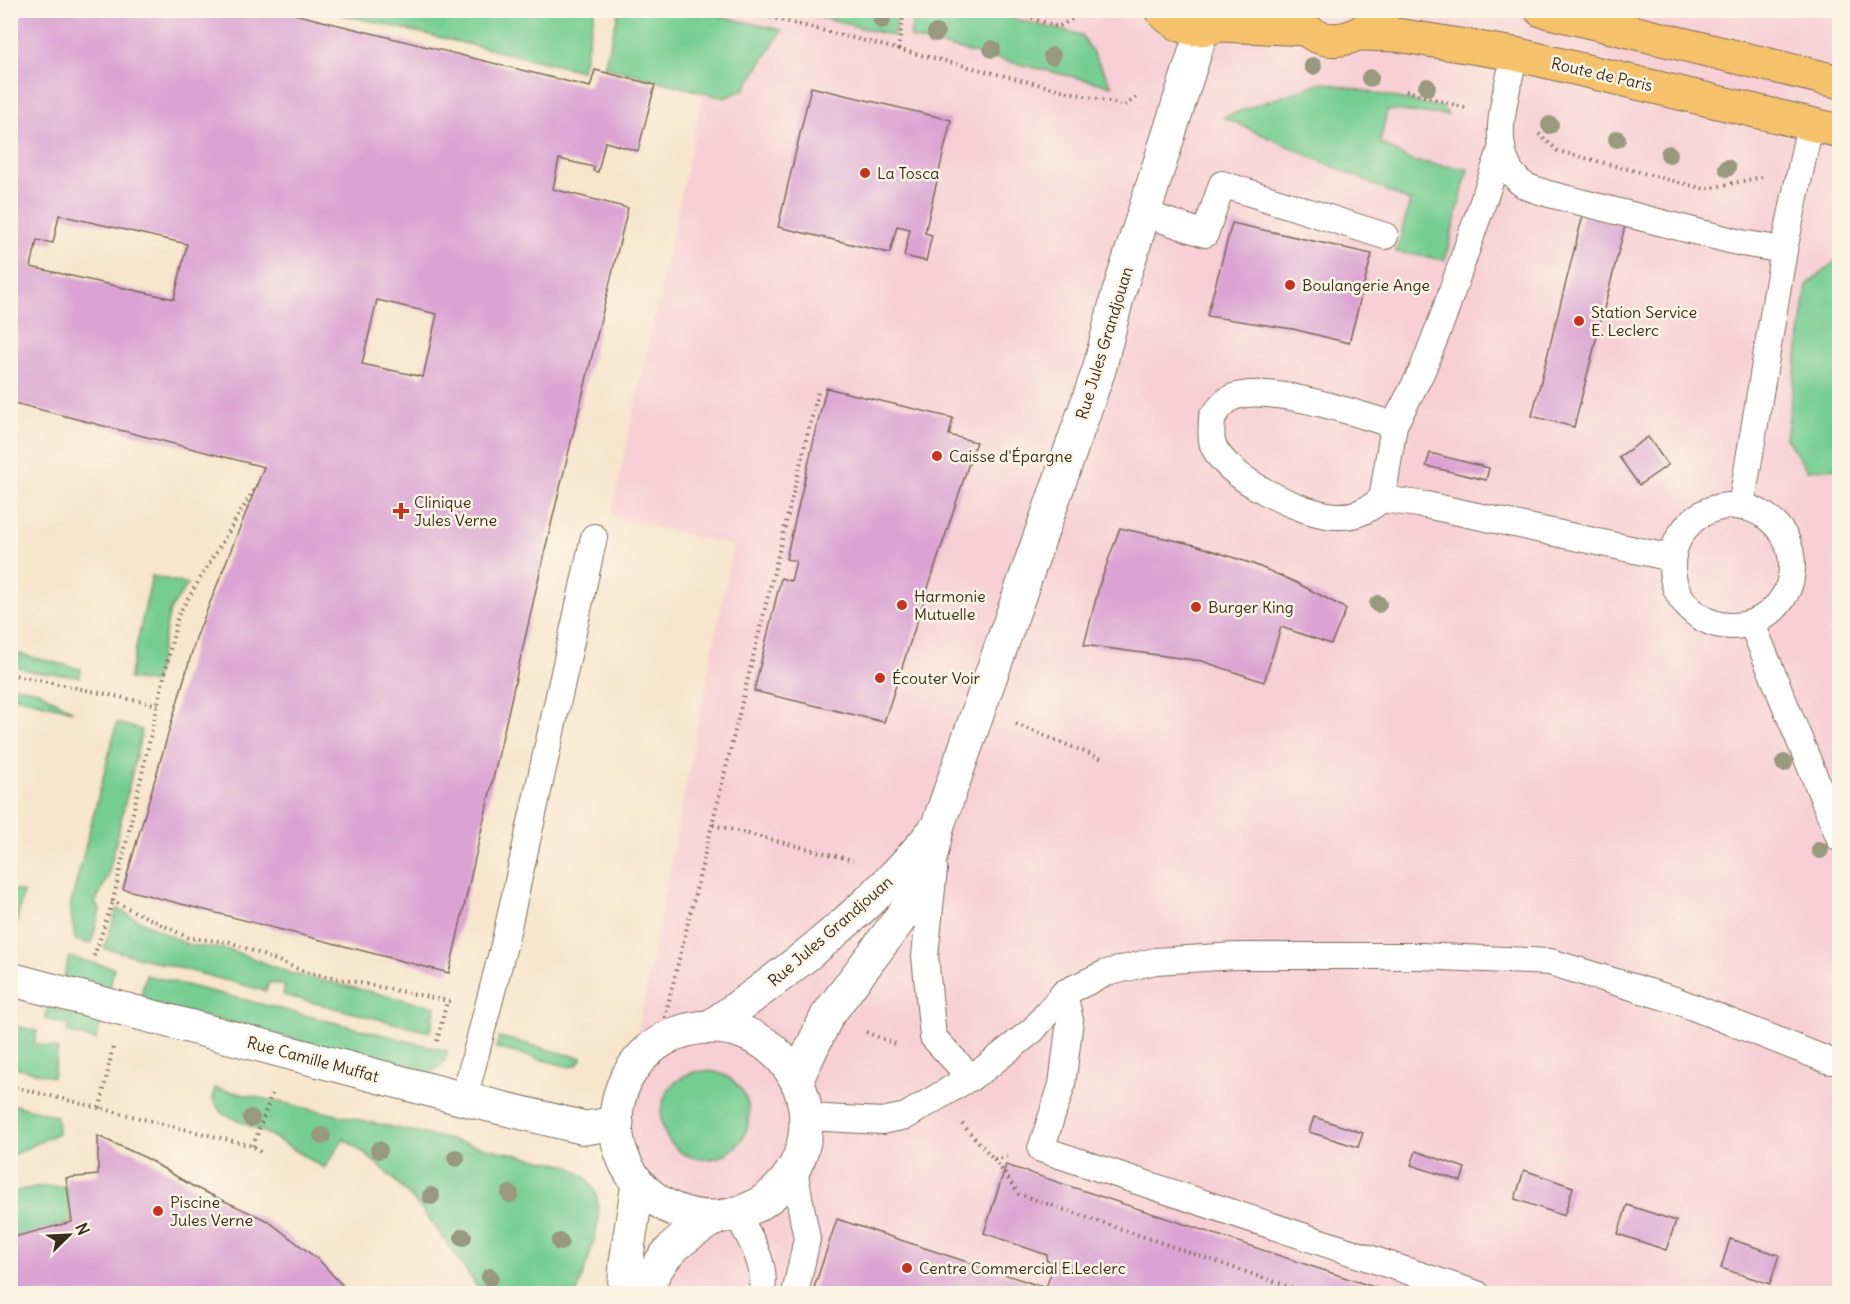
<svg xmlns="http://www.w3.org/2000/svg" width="1850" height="1304" font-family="Delius,sans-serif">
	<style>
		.built { fill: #f7cfd4 }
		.green { fill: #75cd92; stroke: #587c58; stroke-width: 1.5 }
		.building { fill: #daa3d3; fill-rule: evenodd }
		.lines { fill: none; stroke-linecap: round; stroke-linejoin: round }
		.service-casing { stroke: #7d6b5b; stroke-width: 28 }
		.minor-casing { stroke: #7d6b5b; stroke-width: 35 }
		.primary-casing { stroke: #7d6b5b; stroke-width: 35 }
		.path { stroke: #7d6b5b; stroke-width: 4; stroke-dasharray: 1.5 4.5; stroke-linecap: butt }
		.service { stroke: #fff; stroke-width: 26 }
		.minor { stroke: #fff; stroke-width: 33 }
		.primary { stroke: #f5c16b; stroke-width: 33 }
		.tree { fill: #999980 }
		.poi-dot { fill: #c8321e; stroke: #fcf5e5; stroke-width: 2 }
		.labels { text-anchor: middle; stroke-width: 5; stroke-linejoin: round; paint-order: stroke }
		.street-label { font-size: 16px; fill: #3b2a1e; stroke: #fcf5e5 }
		.poi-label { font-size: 16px; fill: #3b2a1e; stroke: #fcf5e5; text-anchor: start }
	</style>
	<rect width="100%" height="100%" fill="#fcf5e5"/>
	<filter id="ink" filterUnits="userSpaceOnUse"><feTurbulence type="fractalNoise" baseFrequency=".0167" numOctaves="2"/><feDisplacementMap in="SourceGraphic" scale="12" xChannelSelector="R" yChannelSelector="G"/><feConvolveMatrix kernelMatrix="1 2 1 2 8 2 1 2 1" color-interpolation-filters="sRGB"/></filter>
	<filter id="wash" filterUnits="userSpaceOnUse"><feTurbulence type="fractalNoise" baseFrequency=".008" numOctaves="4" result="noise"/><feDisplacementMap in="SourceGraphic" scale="24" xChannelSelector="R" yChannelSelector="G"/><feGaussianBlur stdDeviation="1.35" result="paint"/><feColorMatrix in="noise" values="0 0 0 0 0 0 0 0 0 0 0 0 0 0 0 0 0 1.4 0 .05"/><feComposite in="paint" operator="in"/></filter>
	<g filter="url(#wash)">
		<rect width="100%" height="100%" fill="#f7e5cc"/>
		<polygon class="built" points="721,11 1839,11 1839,1293 657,1293 683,1213 651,1196 628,1167 620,1150 616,1110 621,1089 630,1071 733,546 611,516"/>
		<g class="green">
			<polygon points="327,11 595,10 595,11 582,71"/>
			<polygon points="619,11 695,11 782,30 744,90 724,98 604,67"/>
			<polygon points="795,11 898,11 894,36"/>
			<polygon points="914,11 981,11 1082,35 1112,86 910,38"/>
			<polygon points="1323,82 1443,108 1448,115 1387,110 1380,143 1412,161 1468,169 1445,260 1396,252 1410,201 1223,117"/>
			<polygon points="1839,258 1839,468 1807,470 1786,438 1807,285"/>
			<polygon points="152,576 188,584 170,610 154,683 129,679"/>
			<polygon points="11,652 81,669 80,677 33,672 11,665"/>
			<polygon points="11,685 38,691 73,711 11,696"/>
			<polygon points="117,723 142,730 108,876 95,903 100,910 91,944 75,940 70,907"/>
			<polygon points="10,889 23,892 16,926 11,925"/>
			<polygon points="117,909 189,945 231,950 290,973 436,1007 430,1032 283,995 285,986 269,982 266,991 104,948"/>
			<polygon points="69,957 114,968 109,991 63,980"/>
			<polygon points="146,975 447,1051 444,1063 429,1074 140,1000"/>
			<polygon points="48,1007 101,1022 96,1040 67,1033 68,1025 45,1019"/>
			<polygon points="11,1025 37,1031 34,1043 58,1049 53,1077 11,1066"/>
			<polygon points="499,1037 582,1058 577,1065 570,1067 496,1048"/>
			<circle cx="705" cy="1115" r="44"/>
			<path d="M215,1088L569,1166C575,1170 583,1175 588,1180C613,1209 586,1262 577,1293H481C442,1233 405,1179 344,1139L324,1168L270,1135L221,1113L213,1099Z"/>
			<polygon points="11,1104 57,1116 58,1133 11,1156"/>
			<polygon points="67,1186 72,1222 11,1238 11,1192 36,1187"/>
		</g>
		<g id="blocks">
			<g class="building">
				<path d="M10,10H278L590,87L595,70L655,85L638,151L605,142L598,172L593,171L594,167L559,159L553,189L628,208L548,537L449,973L123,889L196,638L264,467L10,402ZM59,215L187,244L174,299L31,267L37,240L53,243ZM377,300L437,314L423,377L362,364Z"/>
				<polygon points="811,87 951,120 925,233 932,235 926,261 904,256 910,229 897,226 890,253 778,227"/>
				<polygon points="1583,215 1625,226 1574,427 1532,416"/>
				<polygon points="1232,223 1372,254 1349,343 1293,329 1207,316"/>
				<polygon points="826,388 953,418 949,435 976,442 884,722 754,691 781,578 791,581 796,561 786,559"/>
				<polygon points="1648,437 1668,465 1639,485 1619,457"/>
				<polygon points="1430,453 1489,468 1486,480 1426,466"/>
				<polygon points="1120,528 1195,545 1253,564 1295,582 1341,606 1346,610 1331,644 1281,627 1264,682 1202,661 1084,645 1100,583"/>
				<polygon points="1314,1117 1363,1133 1358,1147 1309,1132"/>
				<polygon points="98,1136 146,1158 194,1187 268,1221 320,1261 350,1294 10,1294 10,1238 72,1222 66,1178 98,1175"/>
				<polygon points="1416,1151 1465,1168 1461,1181 1411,1165"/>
				<polygon points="1006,1165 1392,1293 1392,1294 812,1294 837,1219 1046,1288 1054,1264 1046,1260 1047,1255 984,1233"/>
				<polygon points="1524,1170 1573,1187 1564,1216 1515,1199"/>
				<polygon points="1627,1205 1676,1221 1666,1250 1618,1234"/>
				<polygon points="1730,1239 1779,1255 1770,1284 1721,1268"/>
			</g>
		</g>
	</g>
	<g filter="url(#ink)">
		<use href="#blocks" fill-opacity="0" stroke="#7d6b5b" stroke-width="1.5"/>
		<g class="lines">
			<g class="service-casing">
				<g id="service">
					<path d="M1515,54C1507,92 1485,152 1520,182C1526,188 1538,190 1545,193L1741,243L1784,250"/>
					<polyline points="1502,147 1443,317 1422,371 1394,425 1382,499 1426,505 1672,558"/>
					<polyline points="1143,213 1205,234 1222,184 1385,236"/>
					<path d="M1382,499C1368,510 1356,517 1337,516C1302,515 1226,478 1213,445C1210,437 1212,426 1212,417C1217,412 1224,401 1231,398C1265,382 1358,414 1394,425"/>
					<circle cx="1732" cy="566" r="60"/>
					<polyline points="1741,507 1784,250 1810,124"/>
					<polyline points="1752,624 1840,839"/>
					<polyline points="934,869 925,956 933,1037 971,1078"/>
					<polyline points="1064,993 1070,1020 1062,1085 1041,1149 1477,1294"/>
					<polyline points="464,1099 504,945 594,537"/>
					<polyline points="807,1117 882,1121 906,1116 984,1069 1033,1030 1064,993 1106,973 1155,961 1236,956 1420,956 1550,962 1675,1000 1830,1061 1840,1061"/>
					<polyline points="794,1170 807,1239 795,1294"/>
					<path d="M737,1214C749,1237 769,1266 761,1294"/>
				</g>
			</g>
			<g class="minor-casing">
				<g id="minor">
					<polyline points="10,979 464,1099 585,1128 617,1123"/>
					<circle cx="711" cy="1122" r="95"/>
					<path d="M710,1027C791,970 872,908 934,831"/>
					<polyline points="797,1079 827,1016 911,904 926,876 938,825 1099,370 1117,298 1202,30"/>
					<polyline points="624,1294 626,1262 638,1183"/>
					<path d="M644,1294C661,1252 680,1238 718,1217"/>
				</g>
			</g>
			<g class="primary-casing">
				<g id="primary">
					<path d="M1161,10C1184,36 1217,34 1240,10"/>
					<path d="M1292,10C1311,53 1361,46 1383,10"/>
					<polyline points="1541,10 1840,82"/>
					<polyline points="1222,25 1306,29"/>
					<polyline points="1362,34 1397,35 1515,54 1840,131"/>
				</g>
			</g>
			<g class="path">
				<polyline points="741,10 1125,106 1138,95"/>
				<polyline points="1009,10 1058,27 1074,18"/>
				<polyline points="898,50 904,10"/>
				<polyline points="1406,91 1466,108"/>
				<polyline points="1539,134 1558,151 1705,189 1762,177"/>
				<polyline points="257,485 178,615 113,901 189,938 230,942 306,972 453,1002"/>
				<polyline points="10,674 158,705"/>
				<polyline points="1016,724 1102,759"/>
				<polyline points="713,825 853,860"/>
				<polyline points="94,956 113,901"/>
				<polyline points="866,1032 898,1045"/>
				<polyline points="437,1041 447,1001"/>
				<polyline points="659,1041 818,392"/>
				<polyline points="10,1086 253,1146 261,1153"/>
				<polyline points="100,1108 113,1047"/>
				<polyline points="962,1124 994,1159 1007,1157"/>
				<polyline points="253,1146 273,1091"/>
				<polyline points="994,1159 1019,1194 1310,1294"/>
			</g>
			<use href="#service" class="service"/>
			<use href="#minor" class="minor"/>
			<use href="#primary" class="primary"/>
		</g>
		<g class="tree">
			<circle cx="882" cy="20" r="9"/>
			<circle cx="936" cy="33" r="9"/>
			<circle cx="992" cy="49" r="9"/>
			<circle cx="1052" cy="56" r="9"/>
			<circle cx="1313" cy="66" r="9"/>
			<circle cx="1370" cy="78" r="9"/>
			<circle cx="1427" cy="87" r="9"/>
			<circle cx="1550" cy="125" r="9"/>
			<circle cx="1617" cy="139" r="9"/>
			<circle cx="1669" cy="154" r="9"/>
			<circle cx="1727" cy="168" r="9"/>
			<circle cx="1378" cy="604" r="9"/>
			<circle cx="1784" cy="763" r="9"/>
			<circle cx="1820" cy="850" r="9"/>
			<circle cx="251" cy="1118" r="9"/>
			<circle cx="322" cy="1136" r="9"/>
			<circle cx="379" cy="1150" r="9"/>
			<circle cx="456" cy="1158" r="9"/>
			<circle cx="510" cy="1194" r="9"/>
			<circle cx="431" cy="1196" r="9"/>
			<circle cx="463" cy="1237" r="9"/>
			<circle cx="560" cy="1242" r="9"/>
			<circle cx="490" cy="1277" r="9"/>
		</g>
	</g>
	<g class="poi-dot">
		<circle cx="865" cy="173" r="6"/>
		<circle cx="1290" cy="285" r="6"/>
		<circle cx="1579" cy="321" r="6"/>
		<circle cx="937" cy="456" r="6"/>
		<path d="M398 502h6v6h6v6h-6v6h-6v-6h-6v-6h6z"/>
		<circle cx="902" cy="605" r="6"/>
		<circle cx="1196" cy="607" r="6"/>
		<circle cx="880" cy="678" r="6"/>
		<circle cx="158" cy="1211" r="6"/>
		<circle cx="907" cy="1268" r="6"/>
	</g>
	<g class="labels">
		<g class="street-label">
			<text transform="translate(1602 74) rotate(13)" y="6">Route de Paris</text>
			<text transform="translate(1104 343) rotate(-73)" y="6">Rue Jules Grandjouan</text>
			<text transform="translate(830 931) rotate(-41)" y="6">Rue Jules Grandjouan</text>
			<text transform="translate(313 1059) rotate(15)" y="6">Rue Camille Muffat</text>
		</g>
		<g class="poi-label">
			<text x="877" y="179">La Tosca</text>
			<text x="1302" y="291">Boulangerie Ange</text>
			<text x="1591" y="318">Station Service<tspan x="1591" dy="18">E. Leclerc</tspan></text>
			<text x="949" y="462">Caisse d'Épargne</text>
			<text x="414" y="508">Clinique<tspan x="414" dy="18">Jules Verne</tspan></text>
			<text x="914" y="602">Harmonie<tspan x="914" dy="18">Mutuelle</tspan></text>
			<text x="1208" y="613">Burger King</text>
			<text x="892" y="684">Écouter Voir</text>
			<text x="170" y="1208">Piscine<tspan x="170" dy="18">Jules Verne</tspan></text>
			<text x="919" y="1274">Centre Commercial E.Leclerc</text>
		</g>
	</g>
	<rect width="1850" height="1304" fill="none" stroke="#fcf5e5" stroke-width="36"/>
	<g transform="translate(69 1235) rotate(66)" stroke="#fcf5e5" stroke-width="4.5" paint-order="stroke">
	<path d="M0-4.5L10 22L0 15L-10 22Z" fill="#3b2a1e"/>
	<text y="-9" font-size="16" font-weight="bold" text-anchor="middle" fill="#3b2a1e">N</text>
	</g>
</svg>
